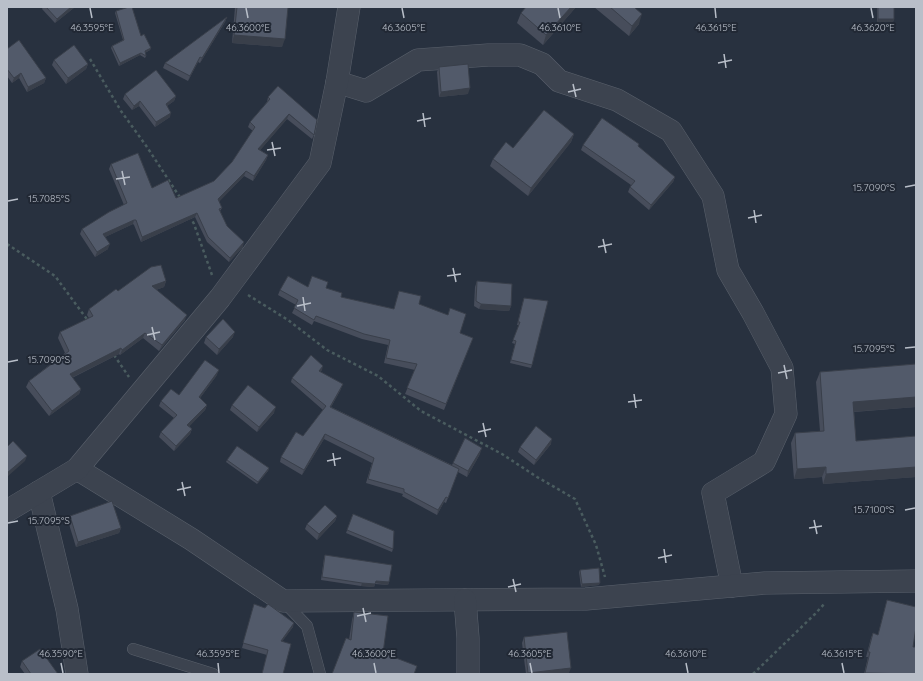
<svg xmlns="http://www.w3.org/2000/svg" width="923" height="681" font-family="Quicksand,sans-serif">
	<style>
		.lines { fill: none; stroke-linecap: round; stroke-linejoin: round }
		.lane-casing { stroke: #5a616c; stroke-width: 12 }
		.street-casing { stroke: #5a616c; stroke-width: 23 }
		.path { stroke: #4a5c5f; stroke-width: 2.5; stroke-dasharray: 3 3; stroke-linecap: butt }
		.lane { stroke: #3c434f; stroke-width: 11 }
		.street { stroke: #3c434f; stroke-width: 22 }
		.wall { fill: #474d5b }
		.shaded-wall { fill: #393f4a }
		.building { fill: #525a6a; stroke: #393f4a }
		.ticks { fill: none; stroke: #b9bfc9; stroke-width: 1.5 }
		.ticks-label { font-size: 10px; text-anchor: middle; fill: #b9bfc9; stroke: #212834; stroke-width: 4; stroke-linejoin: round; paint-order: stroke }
	</style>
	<rect width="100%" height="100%" fill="#28313f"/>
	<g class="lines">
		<g class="lane-casing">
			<g id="lane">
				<polyline points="283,601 307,626 320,674"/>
				<polyline points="133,649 213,674"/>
			</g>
		</g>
		<g class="street-casing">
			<g id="street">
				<polyline points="337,82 366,91 418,60 488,55 520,55 542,64 559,81 617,100 671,131 713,196 728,270 753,313 782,368 786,414 764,462 713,493 732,586"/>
				<polyline points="77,469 191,539 283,601 586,599 765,583 916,581"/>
				<polyline points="39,492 67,609 77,674"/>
				<polyline points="7,511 77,469 220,298 320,163 337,82 349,7"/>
				<polyline points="465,600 468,638 468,674"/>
			</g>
		</g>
		<g class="path">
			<polyline points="90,59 121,111 147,147 181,199"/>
			<polyline points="190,216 194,224 212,275"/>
			<polyline points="7,244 55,276 89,322"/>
			<polyline points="248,295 288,320 327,350 378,376 421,411 502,454 537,477 575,499 596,545 605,577"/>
			<polyline points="114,355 129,377"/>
			<polyline points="753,674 815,614 825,603"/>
		</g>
		<use href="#lane" class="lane"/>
		<use href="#street" class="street"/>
	</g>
	<g class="wall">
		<polygon points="43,7 75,7 55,23 42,9"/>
		<polygon points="235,7 288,7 282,47 232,43"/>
		<polygon points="526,7 576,7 543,45 517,23 521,13"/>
		<polygon points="594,7 636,7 636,9 639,24 629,36"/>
		<polygon points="877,7 894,7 894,19 893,22 877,22"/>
		<polygon points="116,11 141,36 151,48 150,50 145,53 146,56 145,58 140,55 119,66 111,48 112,46 123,40 115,13"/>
		<polygon points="227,17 225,22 200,63 198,62 188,81 163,68 165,63"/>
		<polygon points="7,49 46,78 44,83 27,92 19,78 12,83 7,76"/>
		<polygon points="54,60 88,64 86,69 66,84 52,65"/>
		<polygon points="439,67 468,94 439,97 437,72"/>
		<polygon points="125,94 176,96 174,101 167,106 170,117 155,127 139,106 132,110 123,99"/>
		<polygon points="268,97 314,135 312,139 287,119 260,150 268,155 266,160 253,181 244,176 219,201 222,208 220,211 227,226 243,247 229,262 207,242 195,217 141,242 134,225 133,224 105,237 108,249 95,257 80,234 82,229 124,205 109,169 111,164 152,188 176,198 214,181 232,162 253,131 248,127 250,122 267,102"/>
		<polygon points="574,134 571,142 528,196 490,166 493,159 513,148"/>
		<polygon points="639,144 638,147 675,177 673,182 649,210 628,192 630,187 631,185 581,150 583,145"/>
		<polygon points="166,281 164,287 156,290 185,320 159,351 143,338 120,355 119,354 72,378 81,389 79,394 49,416 26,387 29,381 65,353 58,338 60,332 89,318 87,315 89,309 118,291"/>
		<polygon points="477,281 511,306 509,311 479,309 474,306 475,287"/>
		<polygon points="308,287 326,288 341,297 394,309 399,291 460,333 473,338 444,410 405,394 415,370 384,363 388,345 362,339 314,321 312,325 292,313 296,305 278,295 280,290"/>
		<polygon points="523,301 532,365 531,368 510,363 515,344 512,343 519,325 517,325"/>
		<polygon points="206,337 233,337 217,355 204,343"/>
		<polygon points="916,364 916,407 854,412 856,441 916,436 916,477 823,484 822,477 794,479 791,443 795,433 820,431 816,382 820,372"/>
		<polygon points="322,370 320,372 341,389 331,407 452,465 453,463 480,454 467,477 458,472 446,503 444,502 437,515 402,496 403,494 366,483 372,463 324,439 302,475 280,462 281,457 303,436 323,410 291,382 292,378"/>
		<polygon points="217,375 200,398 207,405 205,410 189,426 192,429 190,434 174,451 159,437 161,432 174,418 159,406 161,401 179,395"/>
		<polygon points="232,405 274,413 257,432 230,410"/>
		<polygon points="551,444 534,465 518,452 520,447"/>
		<polygon points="227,460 269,468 268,471 257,484 226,462"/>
		<polygon points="353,514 393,549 392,552 346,533"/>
		<polygon points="70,516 121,528 119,533 76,547 68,521"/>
		<polygon points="337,516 335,521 317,540 305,529 307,524"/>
		<polygon points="325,555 389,582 388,585 375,584 374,587 361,586 321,580 324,558"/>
		<polygon points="580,570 599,585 581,587 579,572"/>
		<polygon points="887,600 916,607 916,605 916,627 913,647 916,674 864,674 868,657 866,657 871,638 873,633 878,635"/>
		<polygon points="254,604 265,608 293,627 282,641 283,674 262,674 267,655 242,648"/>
		<polygon points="354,612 388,616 332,674 349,640 352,620"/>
		<polygon points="524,637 569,673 560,674 526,674 522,643"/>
		<polygon points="22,661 58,674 25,674 20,667"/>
	</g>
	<g class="shaded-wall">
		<polygon points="71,7 75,7 55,23 57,19"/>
		<polygon points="571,7 576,7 543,45 546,35"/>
		<polygon points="642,14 639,24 629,36 632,26"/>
		<polygon points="227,17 225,22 200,63 202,58"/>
		<polygon points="878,19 894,19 893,22 877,22"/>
		<polygon points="234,35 285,39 282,47 232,43"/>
		<polygon points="151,48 150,50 144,53 145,51"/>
		<polygon points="141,53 140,55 119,66 120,63"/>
		<polygon points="200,57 198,62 188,81 190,76"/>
		<polygon points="88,64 86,69 66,84 68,78"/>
		<polygon points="21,73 19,78 12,83 14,78"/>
		<polygon points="46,78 44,83 27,92 28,87"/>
		<polygon points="470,88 468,94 439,97 441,92"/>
		<polygon points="176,96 174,101 164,108 166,104"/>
		<polygon points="140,101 139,106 132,110 134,106"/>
		<polygon points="171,113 170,117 155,127 156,122"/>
		<polygon points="289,114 287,119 257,154 258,149"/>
		<polygon points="574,134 571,142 528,196 531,188"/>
		<polygon points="268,155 266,160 253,181 254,176"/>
		<polygon points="246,171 244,176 217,204 218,199"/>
		<polygon points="675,177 673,182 649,210 651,205"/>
		<polygon points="197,213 195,217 141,242 142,237"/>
		<polygon points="134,220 133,224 101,239 103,234"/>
		<polygon points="244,242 243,247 229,262 230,258"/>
		<polygon points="110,244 108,249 95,257 97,252"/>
		<polygon points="166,281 164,287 150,292 152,286"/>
		<polygon points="481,304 511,306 509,311 479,309"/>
		<polygon points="187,315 185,320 159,351 162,345"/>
		<polygon points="235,332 233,337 217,355 219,349"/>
		<polygon points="145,333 143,338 120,355 122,350"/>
		<polygon points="121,348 119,354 67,380 70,374"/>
		<polygon points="323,366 322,370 317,376 319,371"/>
		<polygon points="219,370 217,375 197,402 199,397"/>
		<polygon points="343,384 341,389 328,412 330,407"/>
		<polygon points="81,389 79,394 49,416 52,411"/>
		<polygon points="916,397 916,407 850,412 853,402"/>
		<polygon points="207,405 205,410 186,430 187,425"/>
		<polygon points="276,407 274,413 257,432 259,427"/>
		<polygon points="192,429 190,434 174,451 176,446"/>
		<polygon points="325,434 324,439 302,475 304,470"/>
		<polygon points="552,439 551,444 534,465 536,460"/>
		<polygon points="482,448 480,454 467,477 468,471"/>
		<polygon points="27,456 25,461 7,477 7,473"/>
		<polygon points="826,467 822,477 794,479 797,469"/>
		<polygon points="916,467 916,477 823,484 826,474"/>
		<polygon points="269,468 268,471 257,484 258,482"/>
		<polygon points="446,497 444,502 437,515 438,510"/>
		<polygon points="337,516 335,521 317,540 319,534"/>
		<polygon points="121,528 119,533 76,547 78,542"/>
		<polygon points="376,581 389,582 388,585 375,583"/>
		<polygon points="362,583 375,584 374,587 361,586"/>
		<polygon points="600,583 599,585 581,587 582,584"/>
		<polygon points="294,623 293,627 279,646 281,641"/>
		<polygon points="571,668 569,673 560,674 528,674 528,673"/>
	</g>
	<g class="building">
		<polygon points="46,7 71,7 57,19"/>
		<polygon points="129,7 132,7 141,36 144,34 151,48 145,51 146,56 141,53 120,63 112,46 124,40 116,11"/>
		<polygon points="237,7 288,7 285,39 234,35"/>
		<polygon points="526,7 571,7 546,35 521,13"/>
		<polygon points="610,7 636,7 635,8 642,14 632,26"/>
		<rect x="878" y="7" width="16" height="12"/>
		<polygon points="227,17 202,58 200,57 190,76 165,63"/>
		<polygon points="19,40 46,78 28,87 21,73 14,78 7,69 7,49"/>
		<polygon points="74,45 88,64 68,78 54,60"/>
		<polygon points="468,64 470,88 441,92 439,67"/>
		<polygon points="156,70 176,96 166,104 171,113 156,122 140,101 134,106 125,94"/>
		<polygon points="278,86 317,120 314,135 289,114 258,149 268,155 254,176 246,171 218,199 222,208 219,209 227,226 244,242 230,258 208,237 197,213 142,237 136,220 134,220 103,234 110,244 97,252 82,229 109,212 127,203 111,164 138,153 152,188 168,180 176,198 214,181 232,162 255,127 250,122 270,99 268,97"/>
		<polygon points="544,110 574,134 531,188 493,159 506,142 513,148"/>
		<polygon points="602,118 639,144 638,146 675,177 651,205 630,187 635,181 583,145"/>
		<polygon points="161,265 166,281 152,286 187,315 162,345 145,333 122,350 121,348 70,374 81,389 52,411 29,381 69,351 60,332 93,316 89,309 116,289 118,291 151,267"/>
		<polygon points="288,276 308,287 312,276 328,282 326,288 342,293 341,297 394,309 399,291 421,296 419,304 448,315 450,308 466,314 460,333 473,338 446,404 407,388 417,364 386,358 390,340 364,334 316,316 314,320 294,308 298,300 280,290"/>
		<polygon points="477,281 512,284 511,306 481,304 476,301"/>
		<polygon points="524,298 548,301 532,365 511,360 516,341 513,340 520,322 518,322"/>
		<polygon points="223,319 235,332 219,349 206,337"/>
		<polygon points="311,355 323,366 319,371 343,384 330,407 459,469 448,498 446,497 438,510 404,492 404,489 368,479 374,458 325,434 304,470 281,457 296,432 303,436 326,406 292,378"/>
		<polygon points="205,360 219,370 199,397 207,405 187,425 192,429 176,446 161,432 177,415 161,401 171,389 179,395"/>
		<polygon points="916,364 916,397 853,402 856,441 916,436 916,467 826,474 826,467 797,469 795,433 824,431 820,372"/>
		<polygon points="248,385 276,407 259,427 232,405"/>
		<polygon points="536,426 552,439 536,460 520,447"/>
		<polygon points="465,438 482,448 468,471 453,463"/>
		<polygon points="13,441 27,456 7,473 7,447"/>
		<polygon points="237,446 269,468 258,482 227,460"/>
		<polygon points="112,501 121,528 78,542 70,516"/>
		<polygon points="325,505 337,516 319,534 307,524"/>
		<polygon points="353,514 394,531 393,549 347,530"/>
		<polygon points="325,555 392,565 389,582 376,581 375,584 362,583 322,577"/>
		<polygon points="599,568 600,583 582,584 580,570"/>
		<polygon points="887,600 916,607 916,627 913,647 916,647 916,674 865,673 870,652 868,652 873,633 878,635"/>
		<polygon points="254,604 265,608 268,604 294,623 281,641 291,644 283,674 262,674 268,650 243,643"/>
		<polygon points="354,612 388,616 383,653 417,666 414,674 332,674 346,638 351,640"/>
		<polygon points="567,632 571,668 528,673 524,637"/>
		<polygon points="40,649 58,674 31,674 22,661"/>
	</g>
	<path class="ticks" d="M90,8L92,18M246,8L248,18M402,8L404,18M558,8L560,18M715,8L716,18M871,8L873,18M724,54L726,68M718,63L732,60M573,84L576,97M568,92L581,89M423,113L425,127M417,121L431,118M272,142L275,156M267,150L281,148M122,171L125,185M116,179L130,177M905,187L915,185M8,201L18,199M754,210L756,223M748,218L762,215M603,239L606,253M598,247L612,244M453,268L456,282M447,276L461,274M303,297L305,311M297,306L311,303M152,327L155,340M147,335L160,332M905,348L915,347M8,362L18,360M784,365L787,379M778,373L792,370M634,394L636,408M628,402L642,400M483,423L486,437M478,432L491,429M333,453L335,466M327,461L341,458M182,482L185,496M177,490L191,487M905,510L915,508M814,520L817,534M8,523L18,521M809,528L822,526M664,549L666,563M658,558L672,555M513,579L516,592M508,587L521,584M363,608L366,622M357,616L371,613M61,663L63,673M218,663L219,673M374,663L376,673M530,663L532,673M686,663L688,673M842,663L844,673"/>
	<g class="ticks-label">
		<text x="92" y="31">46.3595°E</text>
		<text x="248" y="31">46.3600°E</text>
		<text x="404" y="31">46.3605°E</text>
		<text x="560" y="31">46.3610°E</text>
		<text x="716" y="31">46.3615°E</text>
		<text x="873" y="31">46.3620°E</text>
		<text x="874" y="191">15.7090°S</text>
		<text x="49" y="202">15.7085°S</text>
		<text x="874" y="352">15.7095°S</text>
		<text x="49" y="363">15.7090°S</text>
		<text x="874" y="513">15.7100°S</text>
		<text x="49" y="524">15.7095°S</text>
		<text x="61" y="657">46.3590°E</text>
		<text x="218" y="657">46.3595°E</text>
		<text x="374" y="657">46.3600°E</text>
		<text x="530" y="657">46.3605°E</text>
		<text x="686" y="657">46.3610°E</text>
		<text x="842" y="657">46.3615°E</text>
	</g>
	<rect width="923" height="681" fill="none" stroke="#b9bfc9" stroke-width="16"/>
</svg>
